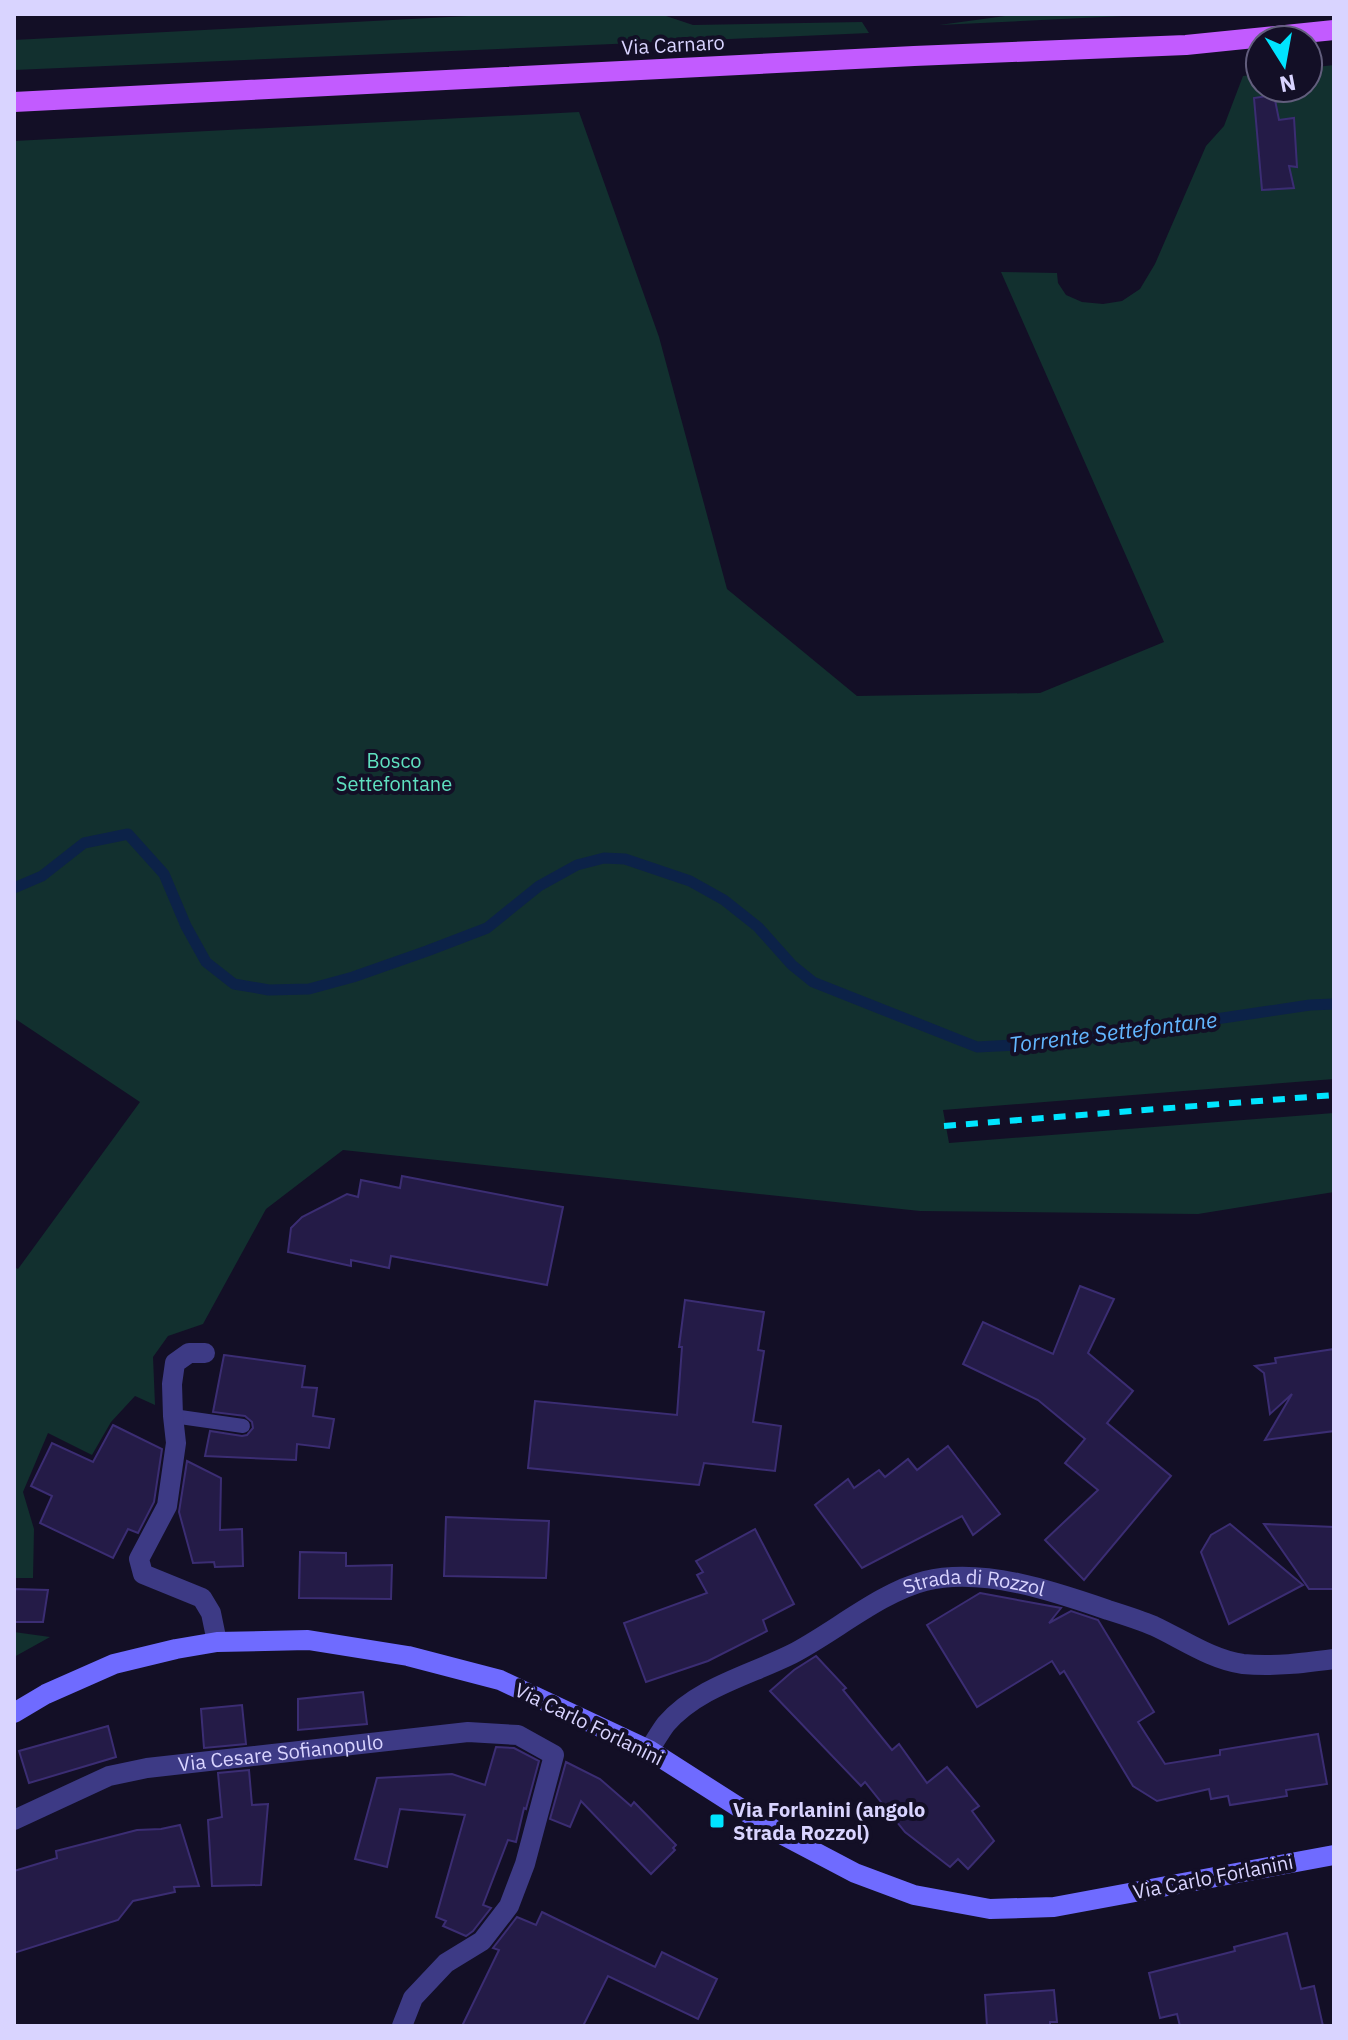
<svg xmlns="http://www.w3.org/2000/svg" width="1348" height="2040" font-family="'IBM Plex Sans',sans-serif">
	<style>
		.green { fill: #12302f }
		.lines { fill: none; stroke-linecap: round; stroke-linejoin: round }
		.stream { stroke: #0c2248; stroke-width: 11 }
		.building { fill: #241b47; stroke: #3b2d73; stroke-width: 2 }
		.service { stroke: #3d3a85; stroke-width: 14 }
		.minor { stroke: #3d3a85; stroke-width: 20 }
		.secondary { stroke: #6f6bff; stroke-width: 20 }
		.primary { stroke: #c25bff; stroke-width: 20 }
		.rail { stroke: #00e5ff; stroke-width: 6; stroke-dasharray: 12 10; stroke-linecap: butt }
		.poi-dot { fill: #00e5ff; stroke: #130f26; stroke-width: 3 }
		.labels { text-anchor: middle; stroke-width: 8; stroke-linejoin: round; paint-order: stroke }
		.street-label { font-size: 20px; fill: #d9d4ff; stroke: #130f26 }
		.park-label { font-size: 20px; fill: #5fe0c0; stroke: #130f26 }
		.poi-label { font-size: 20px; font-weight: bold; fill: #d9d4ff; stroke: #130f26; text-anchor: start }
		.water-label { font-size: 22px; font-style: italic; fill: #62b6ff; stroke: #130f26 }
	</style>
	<rect width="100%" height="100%" fill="#130f26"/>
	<g class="green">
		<polygon points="506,14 665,14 666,16 693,25 862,22 869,33 14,70 14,40"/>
		<polygon points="1020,14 1164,14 939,25"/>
		<polygon points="1334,65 1334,1079 943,1110 949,1143 1334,1113 1334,1192 1198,1214 920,1211 343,1150 266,1209 203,1324 168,1336 153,1357 155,1405 135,1396 111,1422 92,1455 48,1433 23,1492 34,1529 33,1578 14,1578 14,1267 18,1269 140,1102 14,1018 14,141 579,112 659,337 727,589 857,696 1040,693 1164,642 1001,272 1057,273 1058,283 1066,295 1082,302 1103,304 1122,301 1140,289 1155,264 1206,146 1224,126 1243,76 1260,74 1260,88 1308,88 1308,68"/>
		<polygon points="14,1632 50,1637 14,1657"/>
	</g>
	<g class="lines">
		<polyline class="stream" points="14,888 42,876 84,843 128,834 164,874 186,926 206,962 234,984 269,990 309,989 353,977 427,951 487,928 539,886 577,865 604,858 625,859 690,881 724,900 758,927 792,965 813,982 977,1047 1054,1043 1310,1005 1334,1004"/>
	</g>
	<g class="building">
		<polygon points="1274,95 1279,120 1294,118 1297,167 1289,166 1294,188 1262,190 1254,98"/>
		<polygon points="402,1176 563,1207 547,1285 391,1256 389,1268 351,1260 351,1266 288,1252 291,1228 302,1217 347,1194 358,1197 361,1180 400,1188"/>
		<polygon points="1080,1286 1114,1299 1088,1353 1133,1391 1107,1423 1171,1476 1084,1580 1045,1540 1098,1490 1065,1463 1085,1439 1038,1400 963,1364 983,1322 1053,1354"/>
		<polygon points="685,1300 764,1312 758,1350 764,1351 753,1422 781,1426 775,1471 704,1463 699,1485 528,1468 535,1401 677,1415 682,1347 679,1347"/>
		<polygon points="1334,1349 1334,1431 1265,1440 1292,1394 1270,1414 1264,1373 1255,1366 1276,1363 1275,1358"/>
		<polygon points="224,1355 305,1366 302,1387 317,1388 313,1416 334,1419 329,1448 297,1444 296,1460 205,1456 210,1431 242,1436 247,1435 253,1428 252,1422 245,1416 213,1412"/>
		<polygon points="113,1425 162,1449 154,1502 138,1533 128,1529 113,1558 40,1523 52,1496 31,1486 52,1443 93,1462"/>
		<polygon points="948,1446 1000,1514 973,1535 962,1516 862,1568 815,1505 848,1479 854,1488 879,1470 885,1477 908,1459 917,1470"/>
		<polygon points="187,1461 221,1478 220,1530 242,1529 243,1566 215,1567 214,1562 193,1563 179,1512"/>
		<polygon points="446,1517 549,1521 546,1578 444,1576"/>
		<polygon points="1230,1524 1303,1585 1229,1624 1201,1552 1211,1535"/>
		<polygon points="1264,1524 1334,1527 1334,1589 1309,1589"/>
		<polygon points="755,1529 794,1604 763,1620 767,1631 708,1661 646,1682 624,1623 707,1593 697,1575 703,1572 696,1561"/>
		<polygon points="300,1552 346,1553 346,1566 392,1565 391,1599 299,1598"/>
		<polygon points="14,1589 48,1590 43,1622 14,1622"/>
		<polygon points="980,1593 1061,1608 1049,1623 1071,1611 1098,1620 1154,1712 1138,1722 1165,1764 1220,1755 1220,1750 1318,1734 1327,1784 1286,1790 1287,1796 1230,1805 1228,1796 1211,1799 1209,1789 1157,1801 1133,1786 1064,1671 1060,1674 1052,1661 977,1707 927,1625"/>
		<polygon points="816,1656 846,1688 843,1690 892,1750 899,1744 927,1783 947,1767 979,1806 972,1811 994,1841 968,1869 958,1859 950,1867 905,1832 865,1782 861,1786 770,1691 794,1670"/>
		<polygon points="363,1692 367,1724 298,1730 298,1699"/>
		<polygon points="242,1705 246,1744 204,1748 201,1709"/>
		<polygon points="108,1726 116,1757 29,1783 19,1751"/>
		<polygon points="496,1747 514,1748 539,1761 526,1809 524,1808 516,1842 508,1840 483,1905 491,1908 473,1931 466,1936 443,1926 446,1921 436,1917 465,1815 400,1809 387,1867 355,1859 377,1778 452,1774 485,1785"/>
		<polygon points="566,1762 600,1779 631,1806 634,1802 676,1845 673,1848 675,1850 651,1874 581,1801 570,1827 550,1819"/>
		<polygon points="249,1770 252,1805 268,1804 261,1885 212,1886 208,1820 222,1817 218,1773"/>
		<polygon points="180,1825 199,1886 174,1887 175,1892 133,1901 118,1920 14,1953 14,1871 57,1858 56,1851 137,1830 161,1829"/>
		<polygon points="542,1912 655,1967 662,1952 717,1979 698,2019 608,1976 583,2026 462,2026 499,1950 493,1948 517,1917 536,1925"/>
		<polygon points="1287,1933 1301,1989 1314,1986 1323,2026 1180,2026 1177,2014 1160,2018 1149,1973 1235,1951 1234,1947"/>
		<polygon points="1054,1990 1057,2022 1050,2022 1050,2026 987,2026 985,1995"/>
	</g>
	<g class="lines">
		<polyline class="service" points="173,1416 243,1426"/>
		<g class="minor">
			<polyline points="205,1353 189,1353 175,1363 172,1384 173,1416 176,1443 167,1506 139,1559 143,1574 202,1598 211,1613 217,1642"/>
			<path id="s1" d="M649,1750C655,1741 660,1732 666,1724C698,1687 750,1675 792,1654C833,1633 881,1592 925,1581C983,1567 1053,1591 1108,1610C1124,1615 1140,1620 1154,1626C1182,1639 1212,1660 1243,1664C1274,1667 1304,1663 1334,1659"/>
			<path id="s2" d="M14,1820L109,1776L147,1768L468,1732L518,1735L554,1755L525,1864L509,1906L482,1941L446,1963L413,1998L402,2026"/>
		</g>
		<polyline class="secondary" points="14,1713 46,1694 114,1664 176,1649 217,1642 308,1640 408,1656 500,1680 649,1750 779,1833 855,1873 914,1895 990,1909 1054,1907 1334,1855"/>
		<polyline class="primary" points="14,102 914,56 1186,45 1334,30"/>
		<polyline class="rail" points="944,1126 1334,1095"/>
	</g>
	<rect class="poi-dot" x="709" y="1813" width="16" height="16" rx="4"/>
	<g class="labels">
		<g class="street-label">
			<text transform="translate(673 45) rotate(-3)" y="7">Via Carnaro</text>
			<text dy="7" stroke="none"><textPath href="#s1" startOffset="378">Strada di Rozzol</textPath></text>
			<text transform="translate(589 1724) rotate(26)" y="7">Via Carlo Forlanini</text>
			<text dy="7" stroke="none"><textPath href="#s2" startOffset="278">Via Cesare Sofianopulo</textPath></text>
			<text transform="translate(1213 1877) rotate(-11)" y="7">Via Carlo Forlanini</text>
		</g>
		<g class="park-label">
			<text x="394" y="768">Bosco<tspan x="394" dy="23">Settefontane</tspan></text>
		</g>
		<g class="poi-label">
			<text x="733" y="1817">Via Forlanini (angolo<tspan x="733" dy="23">Strada Rozzol)</tspan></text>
		</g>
		<g class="water-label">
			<text transform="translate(1113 1032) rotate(-7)" y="8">Torrente Settefontane</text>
		</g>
	</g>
	<rect width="1348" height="2040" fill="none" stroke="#d9d4ff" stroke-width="32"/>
	<g transform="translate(1284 64) rotate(169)"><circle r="38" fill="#130f26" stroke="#625e7d" stroke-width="2"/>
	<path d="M0-6L14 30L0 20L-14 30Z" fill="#00e5ff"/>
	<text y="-12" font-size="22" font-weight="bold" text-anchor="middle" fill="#d9d4ff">N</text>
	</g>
</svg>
